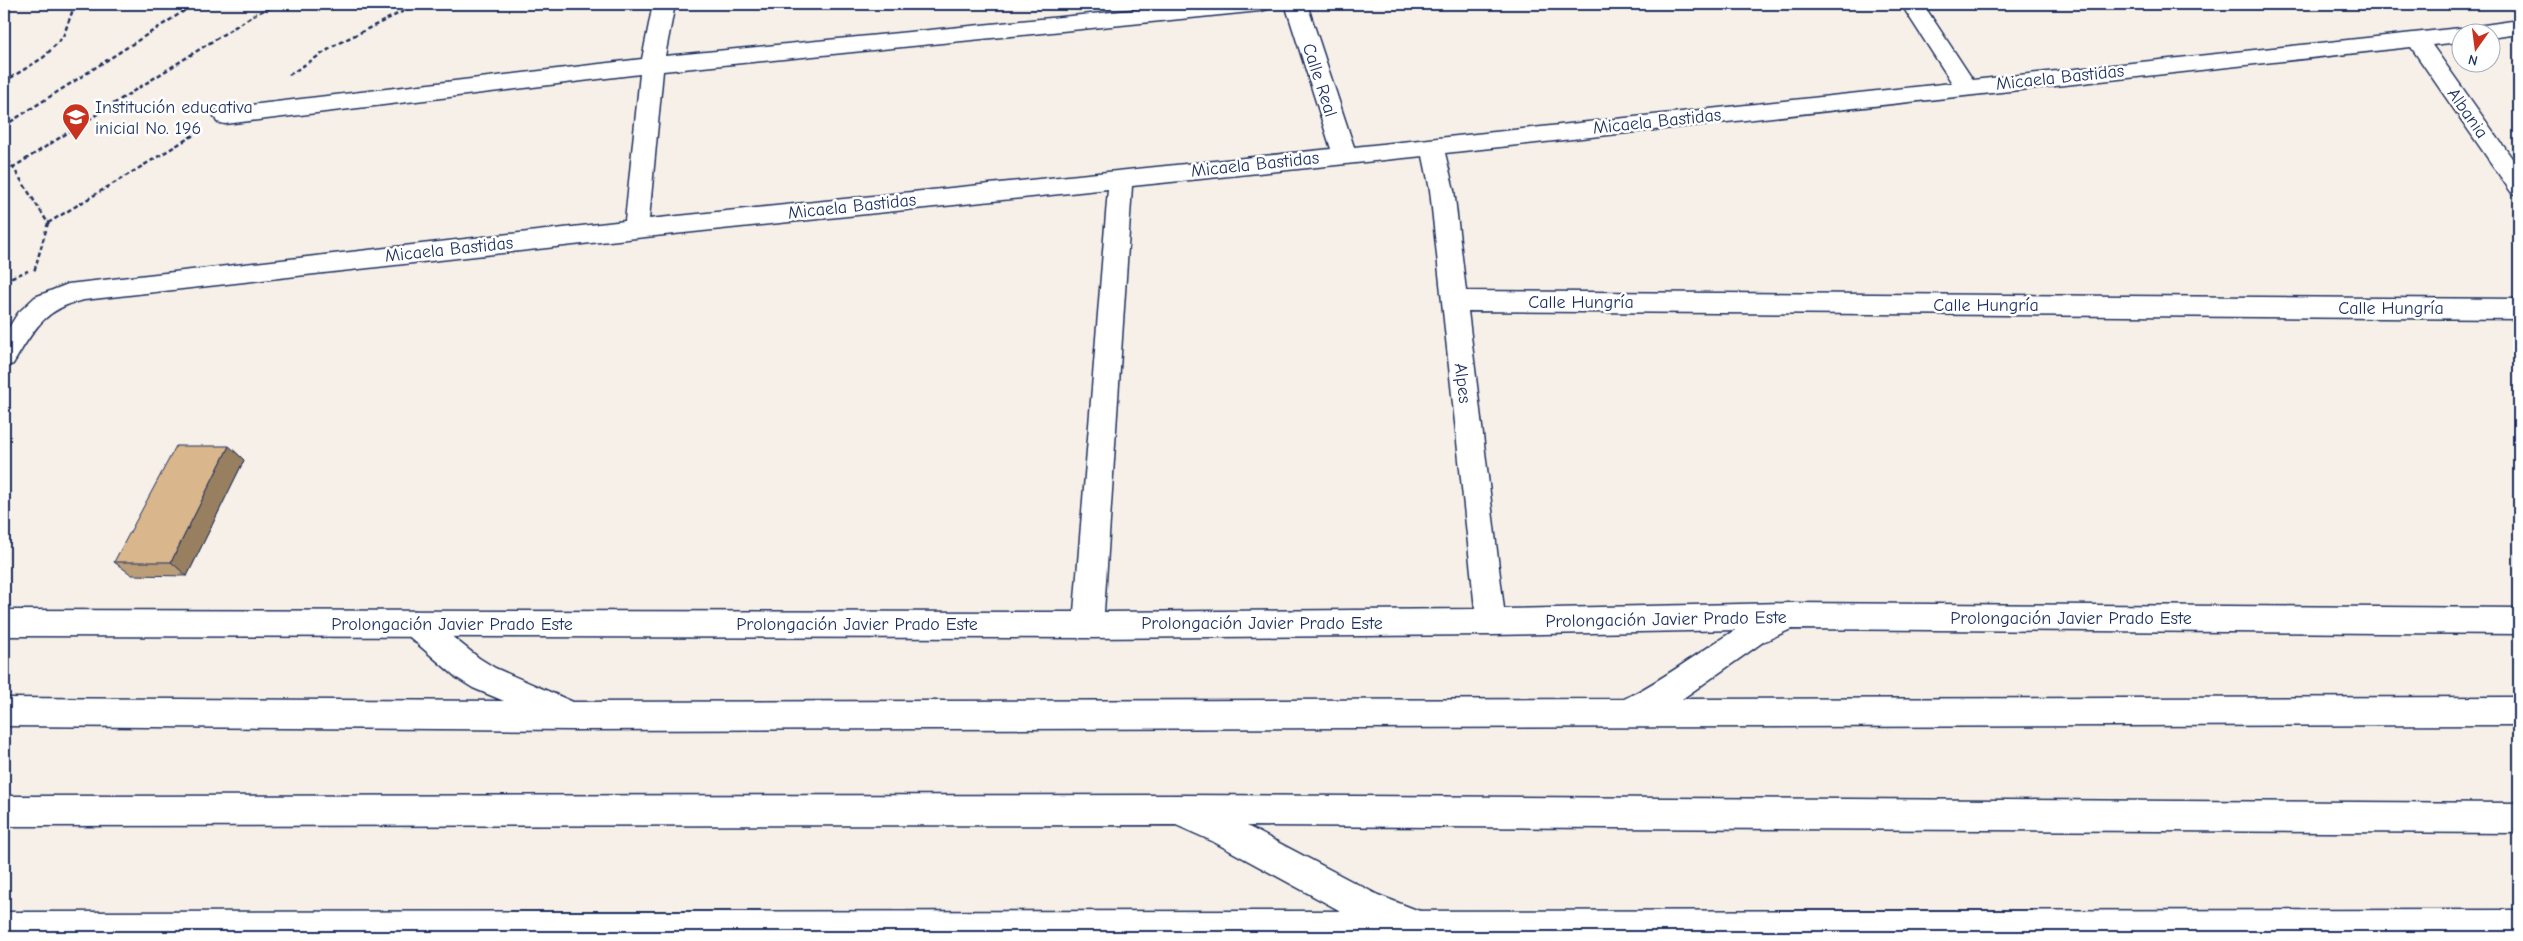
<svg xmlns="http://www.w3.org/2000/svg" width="2523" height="941" font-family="'Comic Neue',sans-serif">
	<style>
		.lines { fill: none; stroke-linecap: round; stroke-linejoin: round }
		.minor-casing { stroke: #1b2f5e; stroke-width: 3 }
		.major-casing { stroke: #1b2f5e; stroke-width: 3 }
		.path { stroke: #1b2f5e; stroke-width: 2.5; stroke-dasharray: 4.5 3; stroke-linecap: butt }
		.minor { fill: #fff; fill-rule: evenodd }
		.major { fill: #fff; fill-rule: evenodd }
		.wall { fill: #bb9d78; stroke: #1b2f5e }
		.shaded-wall { fill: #987f61; stroke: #1b2f5e }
		.building { fill: #d9b68b; stroke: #1b2f5e }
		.labels { text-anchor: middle; stroke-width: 5; stroke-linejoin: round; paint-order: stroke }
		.street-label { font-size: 18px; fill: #1b2f5e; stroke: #fff }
		.poi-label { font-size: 18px; fill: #1b2f5e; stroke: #fff; text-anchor: start }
	</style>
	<rect width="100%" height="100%" fill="#f7f0e8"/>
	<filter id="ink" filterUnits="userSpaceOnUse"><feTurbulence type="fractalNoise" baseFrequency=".02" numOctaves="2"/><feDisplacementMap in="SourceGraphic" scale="10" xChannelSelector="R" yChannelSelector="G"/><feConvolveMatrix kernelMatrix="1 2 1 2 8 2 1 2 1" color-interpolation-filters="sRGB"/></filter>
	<g filter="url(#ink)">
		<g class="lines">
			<g class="minor-casing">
				<g id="minor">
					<path d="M653,4H675L665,56L1193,4H1271L1268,9L1260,11L663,71L649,219L1331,149L1285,4H1307L1354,147L1952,83L1901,4H1923L1973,80L2460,28L2468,31L2470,27L2519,20V34L2490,38V32H2460V42L2432,45L2519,168V195L2511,192L2411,47L1445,153L1454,190L1466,291L2519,299V319L1468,311L1504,609L1790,603L2519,608V634L1790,629L1491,635L1088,638L4,636V610L1074,612L1108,189L636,238L84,300C44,308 33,331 13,364L4,367V335L18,313L35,297L68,284L625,221L640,74L225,124L217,122L214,116L217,110L225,108L642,59ZM1423,156L1430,190L1475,609L1104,612L1132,186Z"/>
					<polygon points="2519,910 2519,937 4,937 4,912"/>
				</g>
			</g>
			<g class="major-casing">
				<g id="major">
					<path d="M1790,603L1800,607L1805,616L1800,625L1763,642L1682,699L2519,697V725L574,730L4,726V698L504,701L473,688L457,678L405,633L400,624L405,615L415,611L425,615L479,658L495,668L573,702L1624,699C1682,671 1729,625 1790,603Z"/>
					<polygon points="1177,795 2519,803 2519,833 1247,826 1378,895 1435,917 1440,929 1436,937 1401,937 1357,920 1212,841 1176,825 4,826 4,796"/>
				</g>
			</g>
			<g class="path">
				<polyline points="289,75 337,44 418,4"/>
				<polyline points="4,82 44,57 63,37 75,4"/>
				<polyline points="4,126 195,4"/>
				<polyline points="4,153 48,223 34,272"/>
				<polyline points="12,168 257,13 280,4"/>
				<polyline points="48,223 197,133"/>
				<polyline points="4,280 28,271"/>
			</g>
			<use href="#minor" class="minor"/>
			<use href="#major" class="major"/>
		</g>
		<polygon class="wall" points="229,446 244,460 187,576 132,575 114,562"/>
		<polygon class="shaded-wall" points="229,446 244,460 187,576 171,562"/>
		<polygon class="building" points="176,446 229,446 171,562 114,562"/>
	</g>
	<defs>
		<g id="school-pin" transform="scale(1.4375)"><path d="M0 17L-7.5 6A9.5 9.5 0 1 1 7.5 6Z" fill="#c8321e" stroke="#fff"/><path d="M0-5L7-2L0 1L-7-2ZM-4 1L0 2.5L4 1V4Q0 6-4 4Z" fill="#fff"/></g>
	</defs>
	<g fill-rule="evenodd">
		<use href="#school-pin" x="76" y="117"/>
	</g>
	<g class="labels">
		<g class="street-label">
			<text transform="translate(2060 77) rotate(-6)" y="6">Micaela Bastidas</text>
			<text transform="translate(1320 80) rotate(72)" y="6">Calle Real</text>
			<text transform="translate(2468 113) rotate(55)" y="6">Albania</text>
			<text transform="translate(1657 121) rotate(-6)" y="6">Micaela Bastidas</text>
			<text transform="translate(1255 164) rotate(-6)" y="6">Micaela Bastidas</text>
			<text transform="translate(852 206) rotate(-6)" y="6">Micaela Bastidas</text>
			<text transform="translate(449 249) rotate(-6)" y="6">Micaela Bastidas</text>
			<text x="1581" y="308">Calle Hungría</text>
			<text x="1986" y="311">Calle Hungría</text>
			<text x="2391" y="314">Calle Hungría</text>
			<text transform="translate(1463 383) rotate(83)" y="6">Alpes</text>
			<text x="2071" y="624">Prolongación Javier Prado Este</text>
			<text transform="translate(1666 619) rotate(-1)" y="6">Prolongación Javier Prado Este</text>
			<text x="1262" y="629">Prolongación Javier Prado Este</text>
			<text x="452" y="630">Prolongación Javier Prado Este</text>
			<text x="857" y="630">Prolongación Javier Prado Este</text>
		</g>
		<g class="poi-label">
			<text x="95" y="113">Institución educativa<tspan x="95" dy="21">inicial No. 196</tspan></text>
		</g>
	</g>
	<rect width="2523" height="941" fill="none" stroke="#fff" stroke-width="20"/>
	<rect x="10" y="10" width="2503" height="921" fill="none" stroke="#1b2f5e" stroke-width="2" filter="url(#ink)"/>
	<g transform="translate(2476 48) rotate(194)"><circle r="24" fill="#ffffff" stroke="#a4acbf"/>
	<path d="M0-4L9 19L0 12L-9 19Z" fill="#c8321e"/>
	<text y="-8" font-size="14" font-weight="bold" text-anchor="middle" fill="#1b2f5e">N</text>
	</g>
</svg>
